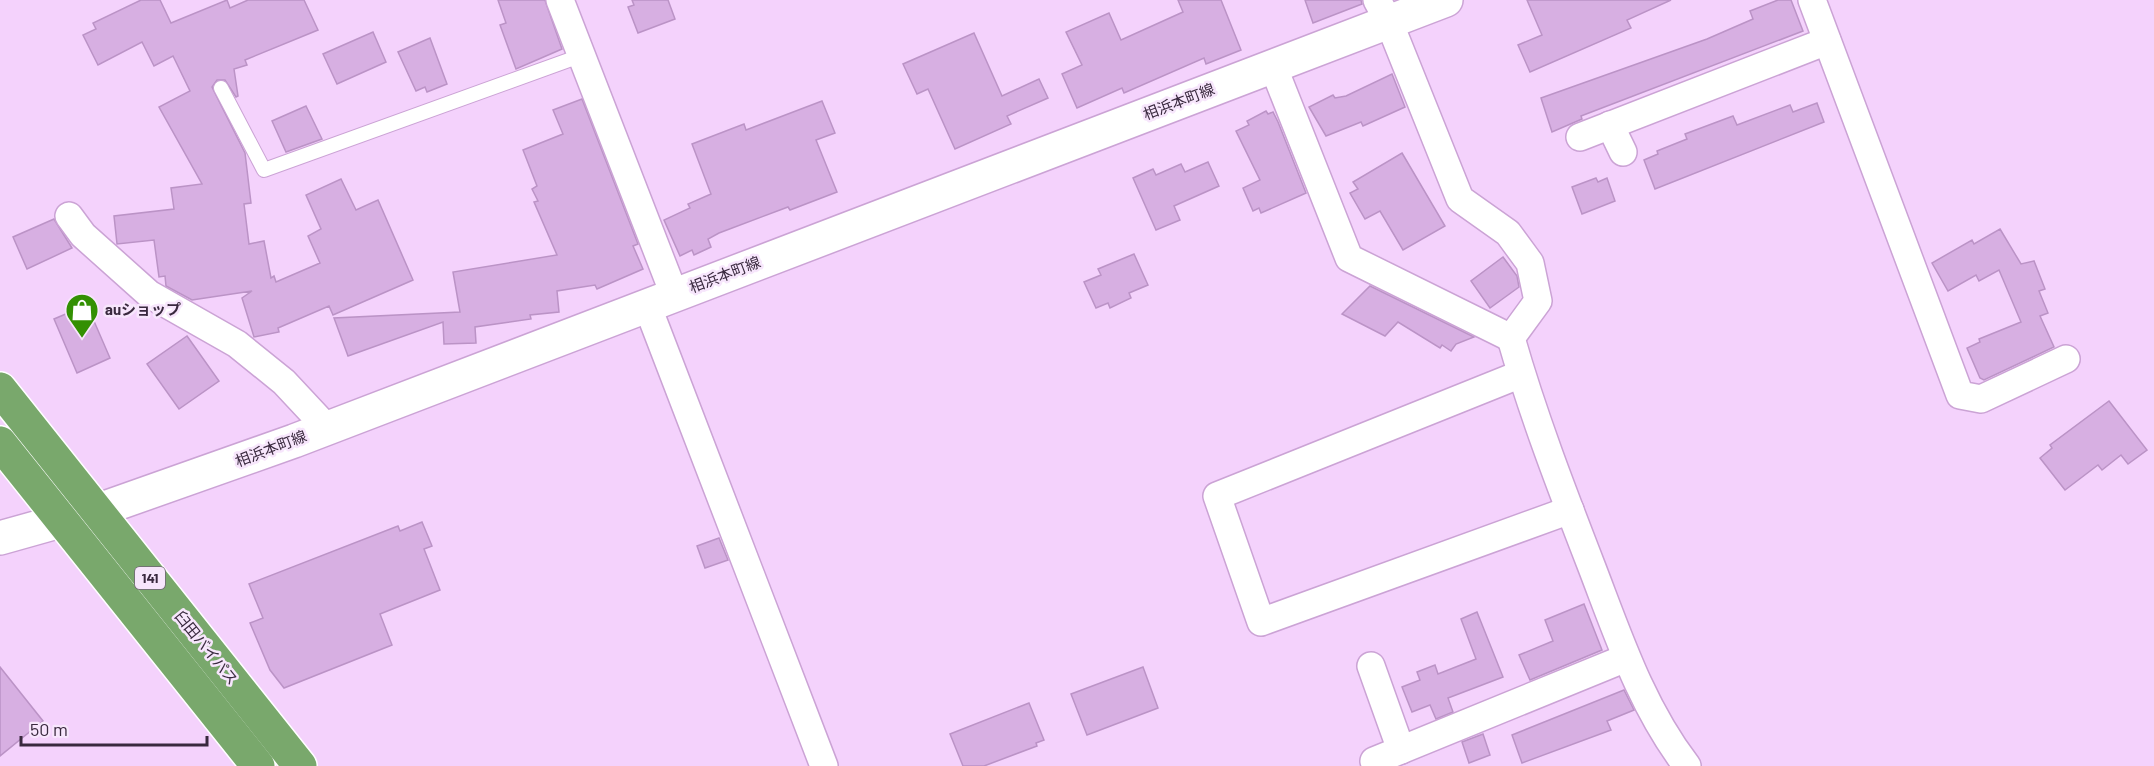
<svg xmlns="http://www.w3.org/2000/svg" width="2154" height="766" font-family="Barlow,'Noto Sans JP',sans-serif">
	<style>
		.building { fill: #d7afe2; stroke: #bb93c6; stroke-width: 1.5 }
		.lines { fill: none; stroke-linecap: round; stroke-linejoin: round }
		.lane-casing { stroke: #cba3d5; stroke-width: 16 }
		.street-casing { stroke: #cba3d5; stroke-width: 30 }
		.secondary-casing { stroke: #cba3d5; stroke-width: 36 }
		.highway-casing { stroke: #fff; stroke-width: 36 }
		.lane { stroke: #fff; stroke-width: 14 }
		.street { stroke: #fff; stroke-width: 27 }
		.secondary { stroke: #fff; stroke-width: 33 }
		.highway { stroke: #79a86c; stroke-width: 33 }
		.labels { text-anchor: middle; stroke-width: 5; stroke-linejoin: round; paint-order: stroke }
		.shield { fill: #f7e6fc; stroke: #726277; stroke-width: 1.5 }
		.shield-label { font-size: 14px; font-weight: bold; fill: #39293e }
		.street-label { font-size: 15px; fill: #39293e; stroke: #f7e6fc }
		.poi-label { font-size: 15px; font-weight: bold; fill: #39293e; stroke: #f7e6fc; text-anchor: start }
	</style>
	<rect width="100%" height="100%" fill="#f4d2fc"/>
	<g class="building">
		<polygon points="141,0 160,0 171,23 227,0 230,8 248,0 304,0 318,30 245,60 247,65 234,69 238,96 236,97 225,80 217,80 212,87 245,153 251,203 244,204 249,244 264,241 271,278 274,276 276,282 320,263 308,236 321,229 306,195 341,179 356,210 378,200 413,280 333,315 329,306 278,328 279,332 254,337 242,298 252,291 192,300 166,286 165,276 159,277 154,240 117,244 114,216 174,209 171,188 202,184 159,107 190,91 173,56 154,66 142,42 98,65 83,35 96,29 93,23"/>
		<polygon points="498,0 545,0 562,49 516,69 500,25 506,23"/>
		<polygon points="632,0 668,0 675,19 638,33 628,7 634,5"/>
		<polygon points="1178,0 1221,0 1241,50 1206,64 1204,58 1124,93 1122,88 1077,108 1062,74 1082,65 1066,32 1109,13 1121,40 1183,12"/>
		<polygon points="1305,0 1361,0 1362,4 1313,23"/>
		<polygon points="1527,0 1671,0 1627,20 1631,28 1530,72 1518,45 1542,35"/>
		<polygon points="1778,0 1791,0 1803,31 1581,116 1582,119 1552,132 1541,98 1707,39 1753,19 1750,11"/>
		<polygon points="373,32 386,62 337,84 323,54"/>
		<polygon points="974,33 1002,96 1039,79 1048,98 1007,116 1011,124 955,149 928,89 917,94 903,64"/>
		<polygon points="430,38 447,84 427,92 425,87 416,91 398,52"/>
		<polygon points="1392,74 1405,107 1363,126 1361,122 1326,136 1309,107 1333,95 1335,98 1346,96"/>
		<polygon points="582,99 638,244 633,246 643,269 597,289 595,285 557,291 559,312 530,315 531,319 475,327 476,343 444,344 443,322 348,356 334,318 460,312 453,272 557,255 534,202 538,201 532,189 537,186 523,150 563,134 553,110"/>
		<polygon points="822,101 835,133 816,140 837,192 790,210 788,207 719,233 708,239 711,247 694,255 692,250 680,256 664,220 690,208 688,204 711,194 692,144 744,124 746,130"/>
		<polygon points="1817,103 1824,122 1655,189 1644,160 1658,154 1657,151 1687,139 1685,134 1733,116 1737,125 1790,105 1793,112"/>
		<polygon points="306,106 322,139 286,152 272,121"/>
		<polygon points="1266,111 1268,114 1273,112 1278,122 1306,193 1261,213 1259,208 1253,211 1243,188 1260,180 1236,131 1249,125 1247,121"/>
		<polygon points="1402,153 1445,226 1403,250 1380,211 1365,219 1350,193 1358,189 1353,182"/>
		<polygon points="1208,162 1219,186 1174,206 1180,220 1156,230 1133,178 1153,169 1156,175 1181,164 1185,172"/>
		<polygon points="1596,178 1598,182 1607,178 1615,201 1582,214 1572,187"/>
		<polygon points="54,219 72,248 27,269 13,237"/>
		<polygon points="2000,229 2021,264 2034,261 2045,289 2039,291 2048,313 2040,316 2054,347 1984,380 1980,378 1967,348 1980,342 1979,339 2021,322 1999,270 1979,281 1976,275 1948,291 1932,263 1972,240 1974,244"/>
		<polygon points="1134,254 1148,285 1129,293 1131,298 1110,308 1108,303 1096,308 1084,282 1101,275 1098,269"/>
		<polygon points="1503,257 1517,276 1519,287 1490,308 1471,281"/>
		<polygon points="1370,286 1474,337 1456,344 1451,351 1442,345 1440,348 1398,322 1385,336 1342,314"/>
		<polygon points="87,305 110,358 77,373 54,319"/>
		<polygon points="187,336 219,381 179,409 147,364"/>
		<polygon points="2109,401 2147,450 2128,464 2121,455 2102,470 2098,465 2065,490 2040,458 2052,448 2050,445"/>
		<polygon points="422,522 432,546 424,549 440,590 380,614 392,645 284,688 270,670 250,623 263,618 249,584 398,526 400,531"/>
		<polygon points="719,538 728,560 705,568 697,546"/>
		<polygon points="1584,604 1602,650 1530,680 1519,655 1553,641 1545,620"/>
		<polygon points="1477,612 1503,677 1448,698 1453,712 1436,719 1430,705 1412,712 1402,687 1420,680 1417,672 1435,665 1438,674 1476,659 1461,619"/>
		<polygon points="0,667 43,721 0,756"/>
		<polygon points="1143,667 1158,708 1087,735 1071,694"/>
		<polygon points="1624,690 1634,710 1607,721 1611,730 1522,763 1512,735"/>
		<polygon points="1029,703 1044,740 1036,743 1037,746 984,766 963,766 950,734"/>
		<polygon points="1483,734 1490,755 1469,763 1462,742"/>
	</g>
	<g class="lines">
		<g class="lane-casing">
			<polyline id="lane" points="221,88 264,170 580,56"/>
		</g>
		<g class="street-casing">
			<g id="street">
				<polyline points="560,0 674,294"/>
				<path d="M1377,0L1389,22L1460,199L1508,233L1530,263L1538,301L1511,338C1533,415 1562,490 1591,565C1618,635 1641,706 1687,766"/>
				<polyline points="1812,0 1960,395 1981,399 2066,359"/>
				<polyline points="1273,66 1349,258 1511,338"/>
				<polyline points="1610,125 1623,152"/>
				<polyline points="1580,137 1827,41"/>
				<polyline points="69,216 83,235 149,294 237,344 284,382 327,428"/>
				<polyline points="647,305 824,766"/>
				<polyline points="1521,374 1217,496 1261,622 1570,510"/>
				<polyline points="1371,666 1401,750"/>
				<polyline points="1374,761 1626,658"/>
			</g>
		</g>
		<g class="secondary-casing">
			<polyline id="secondary" points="0,538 96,511 294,441 1446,0"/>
		</g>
		<g class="highway-casing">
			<g id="highway">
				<polyline points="0,389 300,766"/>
				<polyline points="0,443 258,766"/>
			</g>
		</g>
		<use href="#lane" class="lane"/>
		<use href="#street" class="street"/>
		<use href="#secondary" class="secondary"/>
		<use href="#highway" class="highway"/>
	</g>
	<defs>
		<g id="shop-pin" transform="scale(1.725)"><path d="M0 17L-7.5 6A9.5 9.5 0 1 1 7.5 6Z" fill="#339003" stroke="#f7e6fc"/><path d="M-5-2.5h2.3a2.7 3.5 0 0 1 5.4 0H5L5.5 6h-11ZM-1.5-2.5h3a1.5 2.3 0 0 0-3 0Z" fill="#fff"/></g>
	</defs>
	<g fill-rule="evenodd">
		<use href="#shop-pin" x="82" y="310"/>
	</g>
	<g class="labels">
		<rect class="shield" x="135" y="567" width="30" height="22" rx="4.5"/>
		<g class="shield-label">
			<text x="150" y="583">141</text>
		</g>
		<g class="street-label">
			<text transform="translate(1179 102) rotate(-21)" y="5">相浜本町線</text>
			<text transform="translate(725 275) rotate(-21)" y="5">相浜本町線</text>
			<text transform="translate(271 449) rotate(-21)" y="5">相浜本町線</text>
			<text transform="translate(206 648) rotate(51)" y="5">臼田バイパス</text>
		</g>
		<g class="poi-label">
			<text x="105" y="315">auショップ</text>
		</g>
	</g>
	<path d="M21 736v9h186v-9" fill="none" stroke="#39293e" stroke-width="3"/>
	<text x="30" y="736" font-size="18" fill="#39293e" stroke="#f7e6fc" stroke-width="4.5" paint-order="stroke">50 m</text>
</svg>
